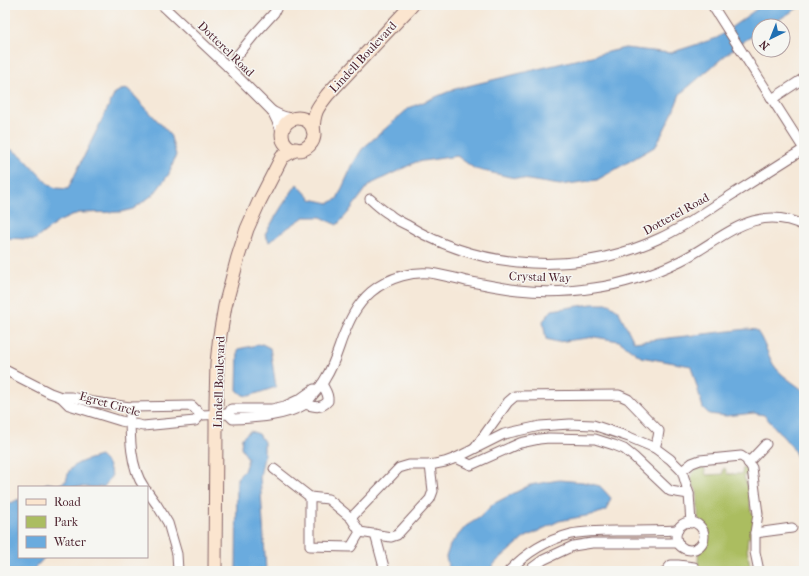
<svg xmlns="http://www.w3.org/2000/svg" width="809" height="576" font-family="'IM FELL French Canon',serif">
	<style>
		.green { fill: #abbd61; stroke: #7a6e46 }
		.water { fill: #6aabde; stroke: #5a6584 }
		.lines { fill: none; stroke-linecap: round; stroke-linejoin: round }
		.street-casing { stroke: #866568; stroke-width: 11 }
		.secondary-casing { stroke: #866568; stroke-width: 15 }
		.street { stroke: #fff; stroke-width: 9 }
		.secondary { stroke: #fbe5cf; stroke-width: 13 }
		.labels { text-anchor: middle; stroke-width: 3; stroke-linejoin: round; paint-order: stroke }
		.street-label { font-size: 12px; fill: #4a1f2b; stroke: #f6f6f2 }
	</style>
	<rect width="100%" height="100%" fill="#f6f6f2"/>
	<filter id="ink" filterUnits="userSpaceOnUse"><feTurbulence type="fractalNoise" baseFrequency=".025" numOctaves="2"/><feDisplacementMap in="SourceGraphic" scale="8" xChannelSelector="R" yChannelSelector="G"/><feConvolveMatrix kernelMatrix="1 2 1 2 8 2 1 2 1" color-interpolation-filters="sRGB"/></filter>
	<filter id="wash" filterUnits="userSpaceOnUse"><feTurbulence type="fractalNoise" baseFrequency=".012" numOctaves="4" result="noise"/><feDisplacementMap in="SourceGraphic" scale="16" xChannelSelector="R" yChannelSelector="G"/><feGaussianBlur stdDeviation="0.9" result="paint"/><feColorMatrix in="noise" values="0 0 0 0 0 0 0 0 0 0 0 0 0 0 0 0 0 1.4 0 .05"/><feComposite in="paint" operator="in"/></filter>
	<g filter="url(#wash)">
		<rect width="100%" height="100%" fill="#f5e8d8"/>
		<path class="green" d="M704,467L706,475L723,474V469L725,468L727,474H742L743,468L747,469L750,474L744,476L748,491L753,489L754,493L749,494L751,512L755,514L753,537H748L747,548L751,571H698C698,566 698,553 699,551C701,548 704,546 707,543C708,533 707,527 698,520C698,511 698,502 697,494C697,490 695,488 693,485C688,473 693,470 704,467Z"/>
		<g class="water">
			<polygon points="762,5 803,5 768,26 759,26 759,32 744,41 727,54 680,94 673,112 656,146 597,180 560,185 510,177 475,169 457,156 416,162 369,185 348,213 337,225 321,217 304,217 283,231 269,242 265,234 282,206 297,184 311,199 329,203 337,199 353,164 362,149 409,108 455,89 625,48 670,53 717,38"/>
			<polygon points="128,89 170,134 176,155 169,174 154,194 133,209 121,212 78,213 58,222 34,240 28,239 5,238 5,146 22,156 49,185 56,188 68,189 115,93 121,90"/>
			<path d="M592,304H609L618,310L634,342L747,329L756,330C764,340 767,353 773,364C780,375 794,383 804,391V470L792,447L764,415L754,413L726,416L709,414L703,408L691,366L641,357L619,341L595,337L557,342L546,339L543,321L552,310Z"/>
			<polygon points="262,344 270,348 276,387 249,396 243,395 237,390 238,349"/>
			<polygon points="250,431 259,434 264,442 264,457 260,476 266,571 236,571 237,478 244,471 248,459 241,447 242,438"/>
			<path d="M100,456L108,464L112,475L104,487H40L47,483L58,485L66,481C67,478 68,474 69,471C75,462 90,459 100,456Z"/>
			<polygon points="559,480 583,482 600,486 611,498 606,510 596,514 559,521 524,538 497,561 488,571 449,571 446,557 450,545 466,526 479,518 493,504 530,485"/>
			<polygon points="19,499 19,557 45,557 32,571 5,571 5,502 11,503"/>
		</g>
	</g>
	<g filter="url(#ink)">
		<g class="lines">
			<g class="street-casing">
				<g id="street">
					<path d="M162,5L228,67L272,111C279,115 285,118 294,118"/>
					<polyline points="712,5 804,149"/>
					<polyline points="228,67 254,35 274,13 278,5"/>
					<polyline points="772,99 804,78"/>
					<polyline points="272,111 282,132"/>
					<path d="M370,199C376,204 382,210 389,214C394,219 401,222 407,225C482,271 580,276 660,238C682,228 702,214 722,201C749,184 777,166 804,149"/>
					<path d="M5,370L50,393L61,397L69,405L121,421L143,426L195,421L201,415L228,414L233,419C254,418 287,416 304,405C308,403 310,398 313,395C317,390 322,385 325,379C333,367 337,353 342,339C349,321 356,305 371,292C389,277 414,270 436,274C446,276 456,278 466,281C483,284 500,288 518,290C543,293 569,292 594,288C624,284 653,274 680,261C721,241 754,201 804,226"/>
					<polyline points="61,397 71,397 94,402 130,407 192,406 201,415"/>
					<path d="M305,404C315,407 321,409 328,401C329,394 325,390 322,384"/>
					<path d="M130,407C130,432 129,466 144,487"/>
					<polyline points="228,414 231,409 272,409 285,406 300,399 314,389"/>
					<polyline points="475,448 508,402 515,396 619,395 628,399 659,431 658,437 655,448"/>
					<polyline points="456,458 471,465 520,443 539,439 549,438 595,439 614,445 624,449 634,457 670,491 689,494"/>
					<polyline points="748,463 766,444"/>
					<polyline points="274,469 310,497"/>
					<polyline points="682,471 692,463 700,460 741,456 747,460 752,468 758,514 755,533 755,552 759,571"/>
					<polyline points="147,491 157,505 168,523 177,554 178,571"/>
					<polyline points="351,518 399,468 409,465 430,465 445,462 456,458 504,434 540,426 570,424 593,425 629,437 655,448 670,459 682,471 689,494 691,523"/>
					<circle cx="690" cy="536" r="14"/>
					<polyline points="360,532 351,547 310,546 310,497 328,499 351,518 360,532 391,537 397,535 430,499 433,491 430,465"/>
					<polyline points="755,533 792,528"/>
					<polyline points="375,534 385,571"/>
					<path d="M509,571C525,554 547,540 571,534C586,531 601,531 616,531C637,531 657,531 678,530"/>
					<polyline points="528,571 543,560 573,546 592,543 678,543"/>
					<polyline points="666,571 671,565 678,565 694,567"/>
				</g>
			</g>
			<g class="secondary-casing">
				<g id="secondary">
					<circle cx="298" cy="134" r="16"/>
					<path d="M313,130C314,111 317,108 328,94L412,5"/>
					<polyline points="215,571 216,428 216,403 217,363 220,335 225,306 238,257 247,229 259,202 282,157 296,149"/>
				</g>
			</g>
			<use href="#street" class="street"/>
			<use href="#secondary" class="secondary"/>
		</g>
	</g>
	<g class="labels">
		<g class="street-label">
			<text transform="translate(226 49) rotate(44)" y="4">Dotterel Road</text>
			<text transform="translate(363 57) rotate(-47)" y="4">Lindell Boulevard</text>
			<text transform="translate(676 214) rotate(-29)" y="4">Dotterel Road</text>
			<text transform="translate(540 277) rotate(2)" y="4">Crystal Way</text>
			<text transform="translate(219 382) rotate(-88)" y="4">Lindell Boulevard</text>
			<text transform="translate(110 404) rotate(16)" y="4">Egret Circle</text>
		</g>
	</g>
	<rect width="809" height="576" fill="none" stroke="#f6f6f2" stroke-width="20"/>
	<rect x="18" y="486" width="130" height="72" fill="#f6f6f2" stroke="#b1a0a2"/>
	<rect x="26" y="499" width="20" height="6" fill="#fbe5cf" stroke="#b1a0a2"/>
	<text x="54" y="506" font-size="12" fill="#4a1f2b">Road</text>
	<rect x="26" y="516" width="20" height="12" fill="#abbd61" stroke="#b1a0a2"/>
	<text x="54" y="526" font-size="12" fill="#4a1f2b">Park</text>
	<rect x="26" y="536" width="20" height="12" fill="#6aabde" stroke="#b1a0a2"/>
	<text x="54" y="546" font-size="12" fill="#4a1f2b">Water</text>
	<g transform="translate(771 38) rotate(223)"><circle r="19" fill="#f6f6f2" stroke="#b1a0a2"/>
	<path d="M0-3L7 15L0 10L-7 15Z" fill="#1f6fb2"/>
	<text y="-6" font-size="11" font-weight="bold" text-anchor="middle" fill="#4a1f2b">N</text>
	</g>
</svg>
